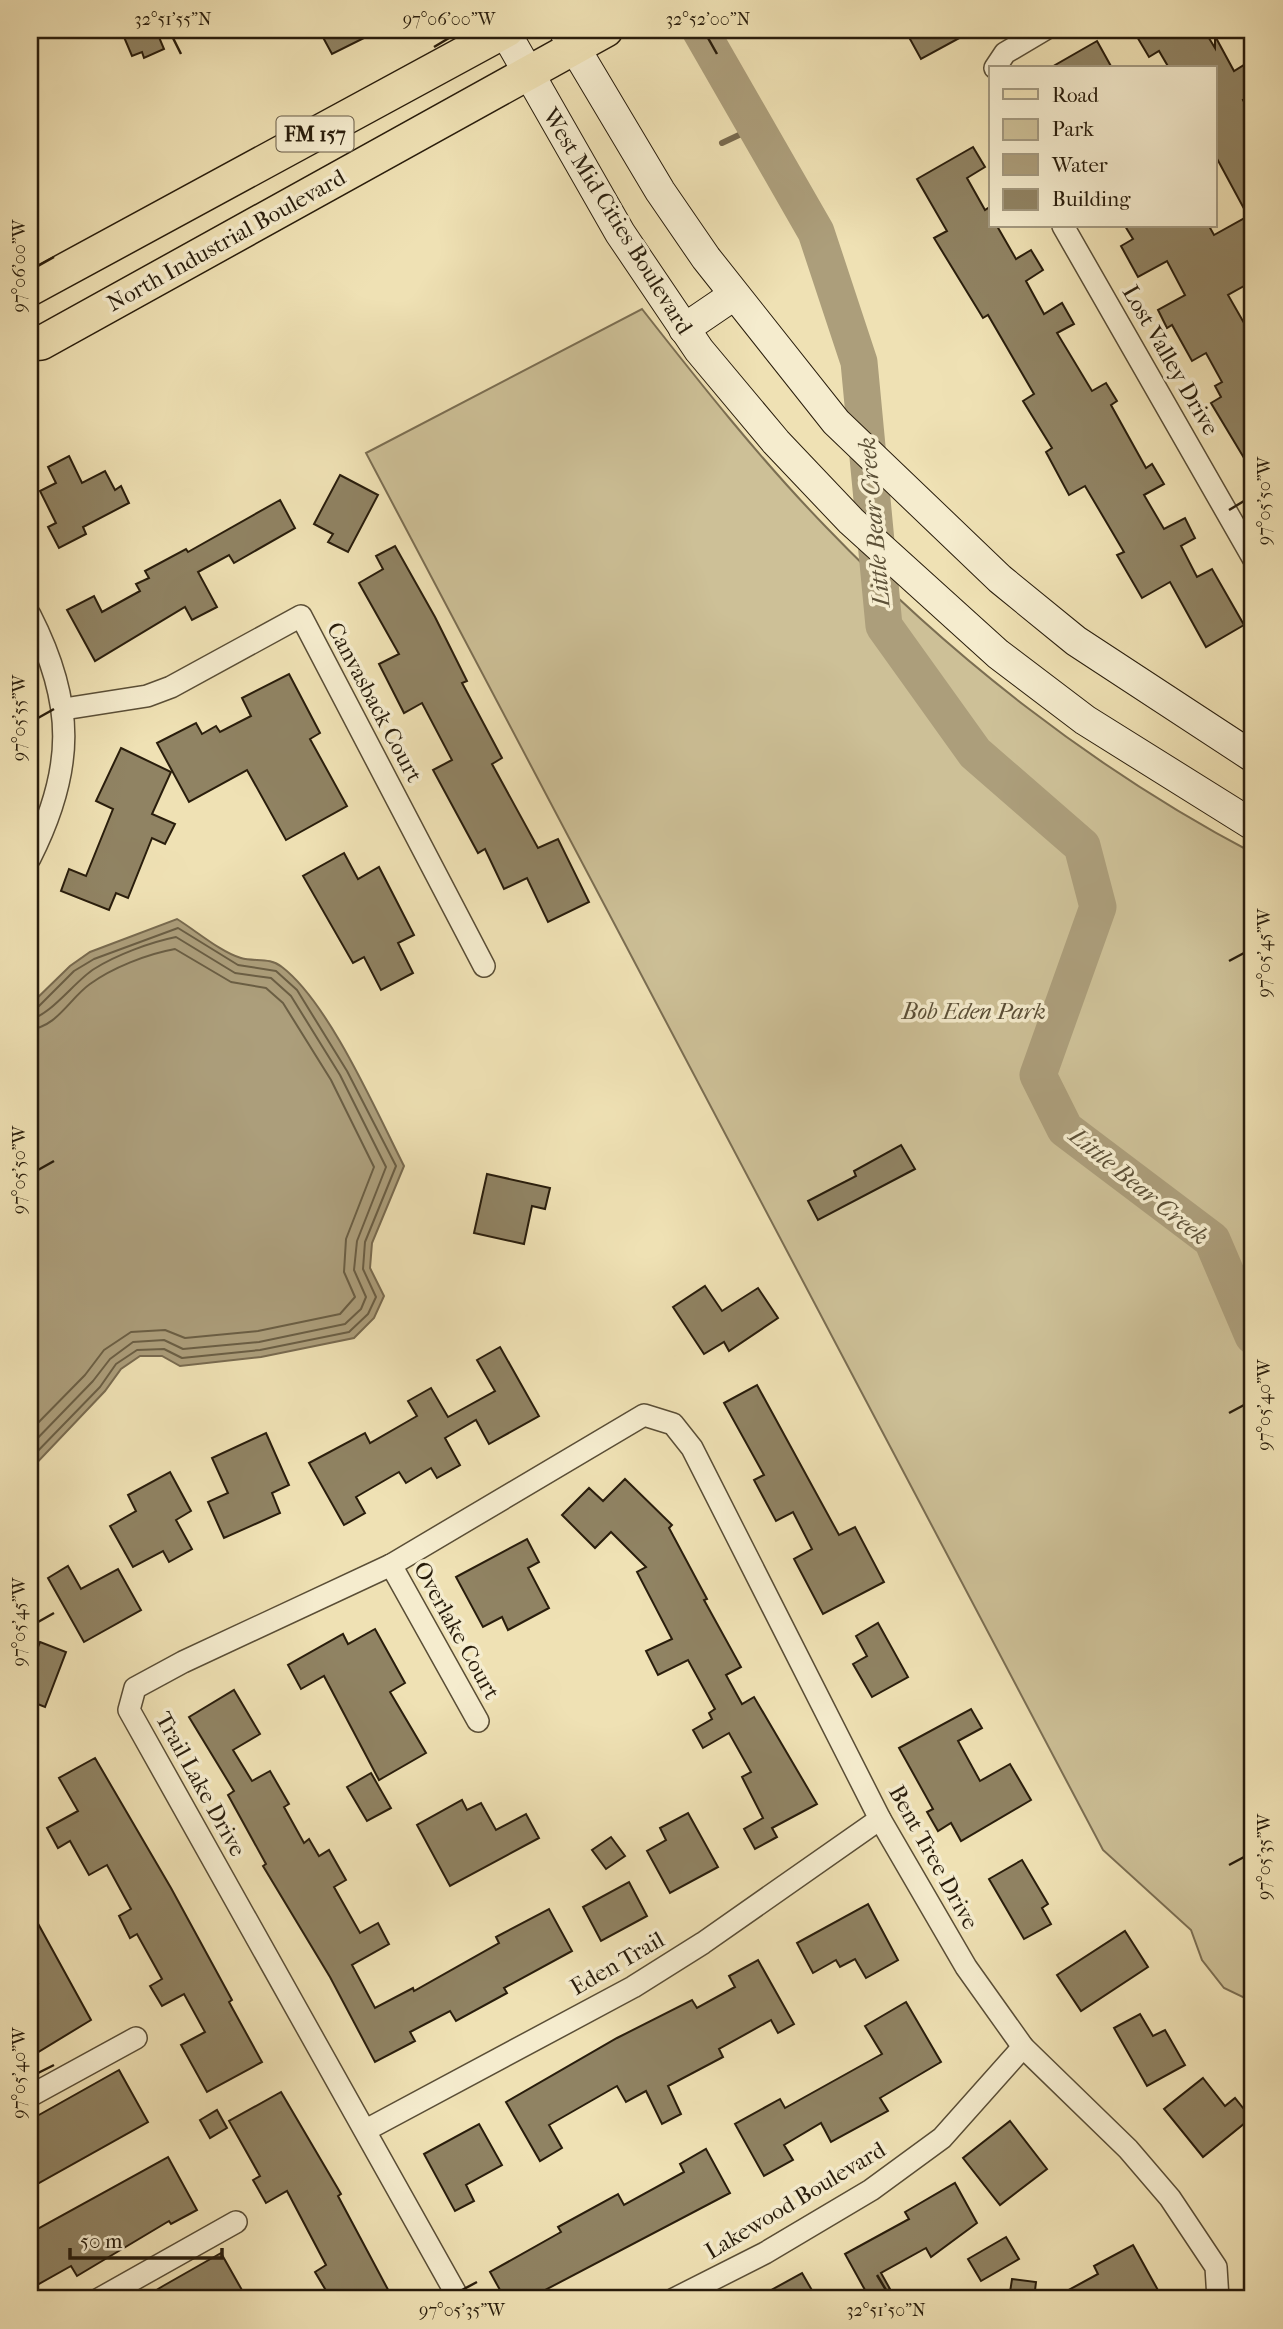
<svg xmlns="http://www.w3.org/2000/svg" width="1283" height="2329" font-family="'IM FELL French Canon',serif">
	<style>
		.green { fill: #cdc097; stroke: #7b6e52; stroke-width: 2 }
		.water { fill: #ac9e7b; stroke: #786a4f; stroke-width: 2 }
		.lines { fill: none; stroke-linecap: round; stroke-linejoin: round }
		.shore { stroke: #6a5e44; stroke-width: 2 }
		.stream { stroke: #786a4f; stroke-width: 6 }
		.river { stroke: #ac9e7b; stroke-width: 37 }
		.building { fill: #908363; stroke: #291d0c; stroke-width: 2 }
		.street-casing { stroke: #5a4e36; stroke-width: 24 }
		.secondary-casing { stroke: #291d0c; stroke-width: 32 }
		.primary-casing { stroke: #291d0c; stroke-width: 36 }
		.street { stroke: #f5ecce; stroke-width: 21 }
		.secondary { stroke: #f5ecce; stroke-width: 30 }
		.primary { stroke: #efe1b4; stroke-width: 33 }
		.ticks { fill: none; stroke: #291d0c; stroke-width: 2.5 }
		.labels { text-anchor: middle; stroke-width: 7; stroke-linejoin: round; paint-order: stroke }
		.shield { fill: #f5ecce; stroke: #665b46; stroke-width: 2 }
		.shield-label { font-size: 21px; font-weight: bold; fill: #291d0c }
		.street-label { font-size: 23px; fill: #291d0c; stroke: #f5ecce }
		.park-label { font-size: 23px; font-style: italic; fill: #5a4e36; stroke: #f5ecce }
		.water-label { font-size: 24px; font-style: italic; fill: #5d5138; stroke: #f5ecce }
		.neatline { fill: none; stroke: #291d0c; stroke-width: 2.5 }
		.ticks-label { font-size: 18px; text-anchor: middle; fill: #291d0c }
	</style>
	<rect width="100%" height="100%" fill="#efe1b4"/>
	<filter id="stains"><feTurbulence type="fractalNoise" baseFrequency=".00286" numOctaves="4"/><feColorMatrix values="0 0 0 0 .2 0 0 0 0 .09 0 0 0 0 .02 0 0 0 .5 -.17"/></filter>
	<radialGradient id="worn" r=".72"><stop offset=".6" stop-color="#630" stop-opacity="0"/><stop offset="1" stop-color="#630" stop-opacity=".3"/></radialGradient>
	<path class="green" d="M642,309C700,383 760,459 826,527C950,656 1095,770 1253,853V2002L1224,1988L1202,1960L1191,1930L1103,1850L366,453Z"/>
	<path class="water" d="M177,919C195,930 222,953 241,958C255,962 270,957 282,967C329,1003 376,1111 404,1166L372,1243L370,1268L384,1296L374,1318L354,1338L261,1357L180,1366L162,1356H140L121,1369L105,1391L30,1470V1005L70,966L90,952Z"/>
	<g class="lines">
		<g class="shore">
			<polyline points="30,1010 37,1008 74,971 94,959 178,928 238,965 276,971 297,990 347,1071 396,1166 365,1242 363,1269 376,1297 368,1314 349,1332 260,1350 182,1358 164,1349 137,1350 116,1364 100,1387 30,1459"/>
			<path d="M30,1019C49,1017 76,980 94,969C116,955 151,942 176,937L235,973L271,978L291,996L340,1075L386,1167L357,1241L354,1270L366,1297L361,1309L345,1324L259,1342L183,1349L164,1340L133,1342L110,1359L93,1381L30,1446"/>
			<path d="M30,1029C56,1028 70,998 90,984C112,968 147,954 175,949L231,982L266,988L283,1003L331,1080L374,1167L346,1239L344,1272L355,1297L340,1314L258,1331L185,1338L165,1330L131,1332L104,1350L85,1375L30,1431"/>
		</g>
		<polyline class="stream" points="722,143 756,127"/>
		<polyline class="river" points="700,30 816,232 859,362 884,626 975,753 1082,846 1098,907 1038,1075 1065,1129 1212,1240 1253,1336"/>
	</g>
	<g class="building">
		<polygon points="121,30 156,30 164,49 144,58 142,52 132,56"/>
		<polygon points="319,30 380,30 332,54"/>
		<polygon points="905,30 974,30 921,59"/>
		<polygon points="1133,30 1204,30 1215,48 1215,36 1234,71 1244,65 1253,82 1253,95 1243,100 1253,119 1253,281 1228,295 1244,323 1253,318 1253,473 1211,403 1221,397 1215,386 1222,382 1206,353 1192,361 1172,325 1167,328 1158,310 1185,295 1167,261 1138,277 1121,246 1133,239 1125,226 1209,226 1214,235 1248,216 1215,155 1215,68 1169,68 1159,51 1149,57"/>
		<polygon points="1097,41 1112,68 1050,68"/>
		<polygon points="973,147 985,167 967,178 985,210 991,206 991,226 997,226 1016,259 1031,250 1043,270 1026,281 1044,314 1062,303 1074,324 1057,333 1092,391 1106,383 1117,401 1111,405 1146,468 1152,464 1164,484 1144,495 1164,529 1185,518 1195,538 1181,546 1197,577 1212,569 1244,625 1206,647 1170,582 1142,598 1117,555 1124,552 1085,486 1069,495 1046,452 1052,448 1023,401 1034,394 988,315 983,318 934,238 947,231 917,179"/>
		<polygon points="69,456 82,483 105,471 115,490 121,486 129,503 83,527 86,534 59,548 48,527 56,523 40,491 56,483 48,467"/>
		<polygon points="340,475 378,495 348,552 328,542 333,534 314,524"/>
		<polygon points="280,500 295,528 234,563 229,555 198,572 217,607 192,620 185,607 95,661 67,610 94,596 102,612 140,591 136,584 149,578 145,571 186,549 188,552"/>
		<polygon points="395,546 435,617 467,681 462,683 502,758 492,764 538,848 558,839 589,902 548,922 527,878 504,889 485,849 478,853 433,770 452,760 422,703 404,713 379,664 399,654 359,583 383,569 376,556"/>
		<polygon points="289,674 320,733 310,739 347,806 286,840 247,770 189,802 157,743 196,723 202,734 216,726 220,732 251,716 242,698"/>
		<polygon points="121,748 171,772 152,814 175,824 165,844 152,838 128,898 116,893 109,910 61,891 69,869 86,876 113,809 96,801"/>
		<polygon points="344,853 358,879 379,867 414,935 398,943 413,973 381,990 364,957 353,963 303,876"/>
		<polygon points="901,1145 915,1169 818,1220 808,1201 856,1176 854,1171"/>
		<polygon points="487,1174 550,1188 545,1209 532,1206 524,1244 474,1233"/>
		<polygon points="705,1286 722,1311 758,1288 778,1318 729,1351 724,1342 704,1354 673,1307"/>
		<polygon points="500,1347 539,1416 489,1444 476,1420 445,1438 460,1465 437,1478 431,1468 406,1483 399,1472 356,1497 365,1513 344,1525 309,1463 365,1433 370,1443 417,1416 408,1401 431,1388 448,1417 495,1391 477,1360"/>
		<polygon points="757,1385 839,1535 855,1527 884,1582 823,1614 794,1559 812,1549 793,1512 776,1521 754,1480 764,1475 724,1403"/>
		<polygon points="266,1433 289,1485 272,1493 280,1513 224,1538 208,1502 228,1493 212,1458"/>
		<polygon points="170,1472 191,1511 176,1520 192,1549 169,1562 163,1551 133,1567 110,1526 136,1511 128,1495"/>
		<polygon points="625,1479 672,1525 669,1528 707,1599 704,1600 741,1667 726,1675 742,1704 754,1697 817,1804 772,1828 777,1837 755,1849 744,1829 763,1818 742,1777 751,1772 729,1733 703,1748 693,1730 712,1719 709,1713 715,1709 688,1660 658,1675 646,1651 672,1639 637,1572 646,1567 611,1532 595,1548 562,1515 589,1488 603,1501"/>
		<polygon points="527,1539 539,1562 528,1568 549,1608 508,1630 502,1617 483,1627 456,1577"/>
		<polygon points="68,1566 81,1589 118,1569 141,1610 84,1642 48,1578"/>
		<polygon points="878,1623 908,1677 872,1697 853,1664 867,1656 856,1636"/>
		<polygon points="375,1629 405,1683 390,1692 426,1753 379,1780 324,1676 301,1689 288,1665 343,1634 348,1644"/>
		<polygon points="40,1642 66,1652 45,1707 30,1701 30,1668"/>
		<polygon points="234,1690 260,1734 233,1750 252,1781 270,1771 289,1804 284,1807 304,1843 309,1839 319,1856 329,1850 346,1880 334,1887 360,1933 378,1923 389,1944 352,1965 375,2008 413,1988 414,1991 499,1943 496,1937 549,1909 572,1951 504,1988 507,1993 456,2021 450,2011 410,2032 415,2041 375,2062 330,1977 263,1866 266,1864 228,1795 234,1791 189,1717"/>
		<polygon points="971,1709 982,1728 958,1741 980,1781 1010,1764 1031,1800 961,1841 951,1823 938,1831 927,1812 933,1809 899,1748"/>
		<polygon points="95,1758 171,1888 232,2000 229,2002 262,2062 207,2092 181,2045 205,2032 184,1994 162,2006 150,1986 162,1979 137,1934 130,1938 119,1916 131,1909 107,1865 89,1875 70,1841 58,1848 47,1828 78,1811 59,1778"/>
		<polygon points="371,1773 391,1808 367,1821 347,1787"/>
		<polygon points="462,1800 467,1810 481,1803 496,1830 526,1814 539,1838 450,1886 417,1825"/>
		<polygon points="688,1813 718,1867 670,1893 647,1851 666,1840 660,1828"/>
		<polygon points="611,1837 625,1856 606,1869 592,1850"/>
		<polygon points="1022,1860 1048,1904 1042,1908 1051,1924 1024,1939 989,1879"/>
		<polygon points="629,1882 647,1916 601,1941 583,1907"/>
		<polygon points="868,1904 898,1960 866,1978 855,1959 840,1967 836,1960 813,1973 797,1943"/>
		<polygon points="30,1909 91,2020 35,2054 30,2044 30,1988 38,1983 30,1968"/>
		<polygon points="1125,1931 1148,1967 1081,2011 1057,1975"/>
		<polygon points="758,1960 794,2024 778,2033 771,2020 719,2049 723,2057 668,2086 681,2114 662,2124 646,2091 626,2102 617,2086 549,2125 562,2148 540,2161 506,2102 617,2038 692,2000 697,2008 735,1987 729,1976"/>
		<polygon points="906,2002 941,2062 880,2098 888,2111 831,2142 821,2123 784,2145 793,2160 764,2176 735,2124 780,2099 785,2108 882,2054 865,2026"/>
		<polygon points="1140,2014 1153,2036 1165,2030 1185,2065 1147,2086 1114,2028"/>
		<polygon points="119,2070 148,2122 30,2188 30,2120"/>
		<polygon points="1203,2078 1225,2106 1235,2098 1251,2118 1203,2157 1164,2109"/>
		<polygon points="281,2092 341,2194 338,2196 393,2299 331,2299 315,2272 326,2265 287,2191 266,2203 253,2180 260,2176 229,2121"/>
		<polygon points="217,2110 227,2128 210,2138 200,2120"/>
		<polygon points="1010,2121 1047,2169 1000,2205 963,2158"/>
		<polygon points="479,2124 502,2165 466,2185 474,2201 455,2211 424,2154"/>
		<polygon points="706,2149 730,2193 528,2299 505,2299 490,2272 561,2232 558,2227 618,2194 624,2205 684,2172 680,2164"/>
		<polygon points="168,2157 197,2210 171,2224 169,2221 77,2276 71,2266 30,2289 30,2233"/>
		<polygon points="955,2183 977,2223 931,2257 926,2248 881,2273 890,2289 870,2299 845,2254 909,2219 905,2212"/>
		<polygon points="1006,2237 1019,2259 981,2281 968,2259"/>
		<polygon points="1133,2245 1159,2292 1145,2299 1052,2299 1098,2274 1094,2266"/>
		<polygon points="221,2253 247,2299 142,2299 163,2286"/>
		<polygon points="802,2273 817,2299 755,2299"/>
		<polygon points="1012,2279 1036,2282 1034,2299 1009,2299"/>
	</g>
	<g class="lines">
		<g class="street-casing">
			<g id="street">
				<polyline points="995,68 1005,53 1044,30"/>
				<polyline points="1063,226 1253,558"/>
				<path d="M30,615C75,703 75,769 30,858"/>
				<polyline points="64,709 147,696 171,687 301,616 484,966"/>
				<polyline points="391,1565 478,1721"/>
				<polyline points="30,2096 136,2038"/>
				<polyline points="366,2130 633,1987 703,1943 880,1819"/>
				<polyline points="99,2299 236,2222"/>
				<polyline points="459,2299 129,1710 135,1688 183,1662 391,1565 644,1415 673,1424 692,1448 880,1819 966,1967 1023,2047 1128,2149 1170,2198 1216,2267 1218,2299"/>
				<polyline points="674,2299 765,2253 871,2190 942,2138 1023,2047"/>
			</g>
		</g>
		<g class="secondary-casing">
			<g id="secondary">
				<polyline points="504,30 620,233 699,350 776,442 851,521 998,654 1085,720 1253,825"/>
				<polyline points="564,30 660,191 706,258 836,422 1000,579 1076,641 1253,757"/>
				<polyline points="684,329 734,295"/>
			</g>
		</g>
		<g class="primary-casing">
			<g id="primary">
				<polyline points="30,289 507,30"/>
				<polyline points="30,344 41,343 606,30"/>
			</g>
		</g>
		<use href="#street" class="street"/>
		<use href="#secondary" class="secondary"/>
		<use href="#primary" class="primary"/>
	</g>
	<path class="ticks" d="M173,38L181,54M708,38L717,54M434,47L449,38M38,266L54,257M1229,510L1244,501M38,718L54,709M1229,961L1244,953M38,1170L54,1161M1229,1413L1244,1405M38,1622L54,1613M1229,1865L1244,1857M38,2073L54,2065M877,2275L886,2290M462,2290L477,2282"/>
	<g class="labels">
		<rect class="shield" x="276.5" y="116.5" width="77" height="35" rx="5"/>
		<g class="shield-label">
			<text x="315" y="141">FM 157</text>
		</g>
		<g class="street-label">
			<text transform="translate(618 221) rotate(58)" y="8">West Mid Cities Boulevard</text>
			<text transform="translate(226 240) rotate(-29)" y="8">North Industrial Boulevard</text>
			<text transform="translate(1171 360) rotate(60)" y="8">Lost Valley Drive</text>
			<text transform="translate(375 702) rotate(62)" y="8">Canvasback Court</text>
			<text transform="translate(457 1630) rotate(61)" y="8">Overlake Court</text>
			<text transform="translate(201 1784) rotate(61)" y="8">Trail Lake Drive</text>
			<text transform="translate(934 1857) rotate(61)" y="8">Bent Tree Drive</text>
			<text transform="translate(617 1963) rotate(-30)" y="8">Eden Trail</text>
			<text transform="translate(795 2200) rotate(-31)" y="8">Lakewood Boulevard</text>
		</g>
		<g class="park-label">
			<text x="974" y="1019">Bob Eden Park</text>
		</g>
		<g class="water-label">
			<text transform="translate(874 522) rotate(-95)" y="8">Little Bear Creek</text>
			<text transform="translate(1139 1186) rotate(39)" y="8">Little Bear Creek</text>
		</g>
	</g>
	<rect width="1283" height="2329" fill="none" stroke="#efe1b4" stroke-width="77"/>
	<rect x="989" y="66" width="228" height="161" fill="#f5ecce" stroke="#a39980" stroke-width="2"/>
	<rect x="1003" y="89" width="35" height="10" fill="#efe1b4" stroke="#a39980" stroke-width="2"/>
	<text x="1052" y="102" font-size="21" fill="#291d0c">Road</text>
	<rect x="1003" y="119" width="35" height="21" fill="#cdc097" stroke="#a39980" stroke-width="2"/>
	<text x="1052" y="136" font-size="21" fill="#291d0c">Park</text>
	<rect x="1003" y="154" width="35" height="21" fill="#ac9e7b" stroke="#a39980" stroke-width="2"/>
	<text x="1052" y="172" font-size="21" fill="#291d0c">Water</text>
	<rect x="1003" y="189" width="35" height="21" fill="#908363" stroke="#a39980" stroke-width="2"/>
	<text x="1052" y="206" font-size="21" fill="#291d0c">Building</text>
	<path d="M70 2248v10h152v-10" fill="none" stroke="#291d0c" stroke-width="3.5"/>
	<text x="80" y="2248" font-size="21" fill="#291d0c" stroke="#f5ecce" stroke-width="5" paint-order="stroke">50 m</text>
	<rect x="38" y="38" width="1206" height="2252" class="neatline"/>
	<g class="ticks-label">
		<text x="173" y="25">32°51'55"N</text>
		<text x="449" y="25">97°06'00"W</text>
		<text x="708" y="25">32°52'00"N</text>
		<text transform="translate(19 266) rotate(-90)" y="6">97°06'00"W</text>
		<text transform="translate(1264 501) rotate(-90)" y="6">97°05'50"W</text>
		<text transform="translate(19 718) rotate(-90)" y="6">97°05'55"W</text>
		<text transform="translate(1264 953) rotate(-90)" y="6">97°05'45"W</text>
		<text transform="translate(19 1170) rotate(-90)" y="6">97°05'50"W</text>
		<text transform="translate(1264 1405) rotate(-90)" y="6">97°05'40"W</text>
		<text transform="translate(19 1622) rotate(-90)" y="6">97°05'45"W</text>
		<text transform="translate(1264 1857) rotate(-90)" y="6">97°05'35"W</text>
		<text transform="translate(19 2073) rotate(-90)" y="6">97°05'40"W</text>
		<text x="462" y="2316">97°05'35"W</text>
		<text x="886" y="2316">32°51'50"N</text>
	</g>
	<rect width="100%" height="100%" filter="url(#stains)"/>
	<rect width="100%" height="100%" fill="url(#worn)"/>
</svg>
